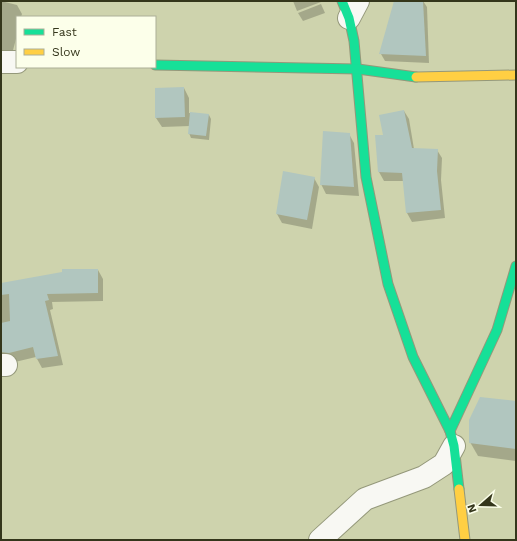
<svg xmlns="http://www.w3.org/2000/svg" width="517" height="541" font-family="'Work Sans',sans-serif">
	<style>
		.shadow { fill: #0003 }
		.building { fill: #b1c6bf }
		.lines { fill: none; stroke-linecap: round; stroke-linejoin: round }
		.street-casing { stroke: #94987a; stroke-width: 24 }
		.fast-casing { stroke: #94987a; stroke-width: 11 }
		.slow-casing { stroke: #94987a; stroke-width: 11 }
		.street { stroke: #f8f8f3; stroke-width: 22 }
		.fast { stroke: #16e098; stroke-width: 9 }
		.slow { stroke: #ffcf43; stroke-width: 9 }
	</style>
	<rect width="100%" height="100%" fill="#ced3ad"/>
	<g class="shadow">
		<polygon points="1,1 17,5 22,14 21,17 17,17 17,35 11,58 1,56"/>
		<polygon points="293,1 320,1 321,2 297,11"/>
		<polygon points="408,1 423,1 427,7 429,63 385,61 381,54"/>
		<polygon points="321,4 325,13 303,21 298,13"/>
		<polygon points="184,88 189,98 189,113 209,115 211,119 209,140 191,138 189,133 190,126 162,127 156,118"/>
		<polygon points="404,111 409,119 414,149 437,150 442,158 441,180 445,218 412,222 407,213 404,181 384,181 379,172 376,136 384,136"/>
		<polygon points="349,134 354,143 359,196 326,194 321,184"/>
		<polygon points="314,178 319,187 312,229 282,223 277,214"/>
		<polygon points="98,270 103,279 103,301 52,302 53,309 50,310 63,365 42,368 36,357 15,362 1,361 1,284"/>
		<polygon points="516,402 516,461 478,456 470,442"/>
	</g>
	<g class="building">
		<polygon points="394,1 423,1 426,56 379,54"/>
		<polygon points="184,87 185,117 155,118 155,88"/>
		<polygon points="404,110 412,148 438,149 437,171 441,210 406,213 402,173 378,172 375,135 383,135 379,115"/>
		<polygon points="190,112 209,114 206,136 188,134"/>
		<polygon points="323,131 350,133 354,187 320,185"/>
		<polygon points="283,171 315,177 307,220 276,214"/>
		<polygon points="62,269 98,269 98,293 47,294 49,300 45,301 58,356 36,359 33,347 9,353 1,352 1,323 10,321 9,294 1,295 1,283 62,272"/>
		<polygon points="480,397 516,401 516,449 469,443 469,420"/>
	</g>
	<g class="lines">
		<g class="street-casing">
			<g id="street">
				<polyline points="349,18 358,1"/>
				<polyline points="1,62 17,62"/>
				<polyline points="1,365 6,365"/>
				<polyline points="320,540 365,499 424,477 444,464 454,446"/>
			</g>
		</g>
		<g class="fast-casing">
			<g id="fast">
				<polyline points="342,1 349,18 354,41 366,177 388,284 413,357 450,431 454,446 459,489"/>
				<polyline points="155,65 358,69 416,77"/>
				<polyline points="450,431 497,330 516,266"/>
			</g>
		</g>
		<g class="slow-casing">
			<g id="slow">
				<polyline points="416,77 516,75"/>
				<polyline points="459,489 465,540"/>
			</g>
		</g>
		<use href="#street" class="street"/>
		<use href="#fast" class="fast"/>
		<use href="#slow" class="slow"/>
	</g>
	<rect width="517" height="541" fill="none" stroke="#34361b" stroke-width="4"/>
	<rect x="16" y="16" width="140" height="52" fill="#fcffea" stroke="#acaf97"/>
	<rect x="24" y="29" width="20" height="6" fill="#16e098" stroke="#acaf97"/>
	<text x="52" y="36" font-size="12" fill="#34361b">Fast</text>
	<rect x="24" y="49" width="20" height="6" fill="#ffcf43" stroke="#acaf97"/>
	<text x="52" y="56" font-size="12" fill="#34361b">Slow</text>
	<g transform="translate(481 505) rotate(250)" stroke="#fcffea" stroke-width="3" paint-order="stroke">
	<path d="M0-3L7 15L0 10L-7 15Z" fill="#34361b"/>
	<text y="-6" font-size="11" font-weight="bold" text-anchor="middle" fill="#34361b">N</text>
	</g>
</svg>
